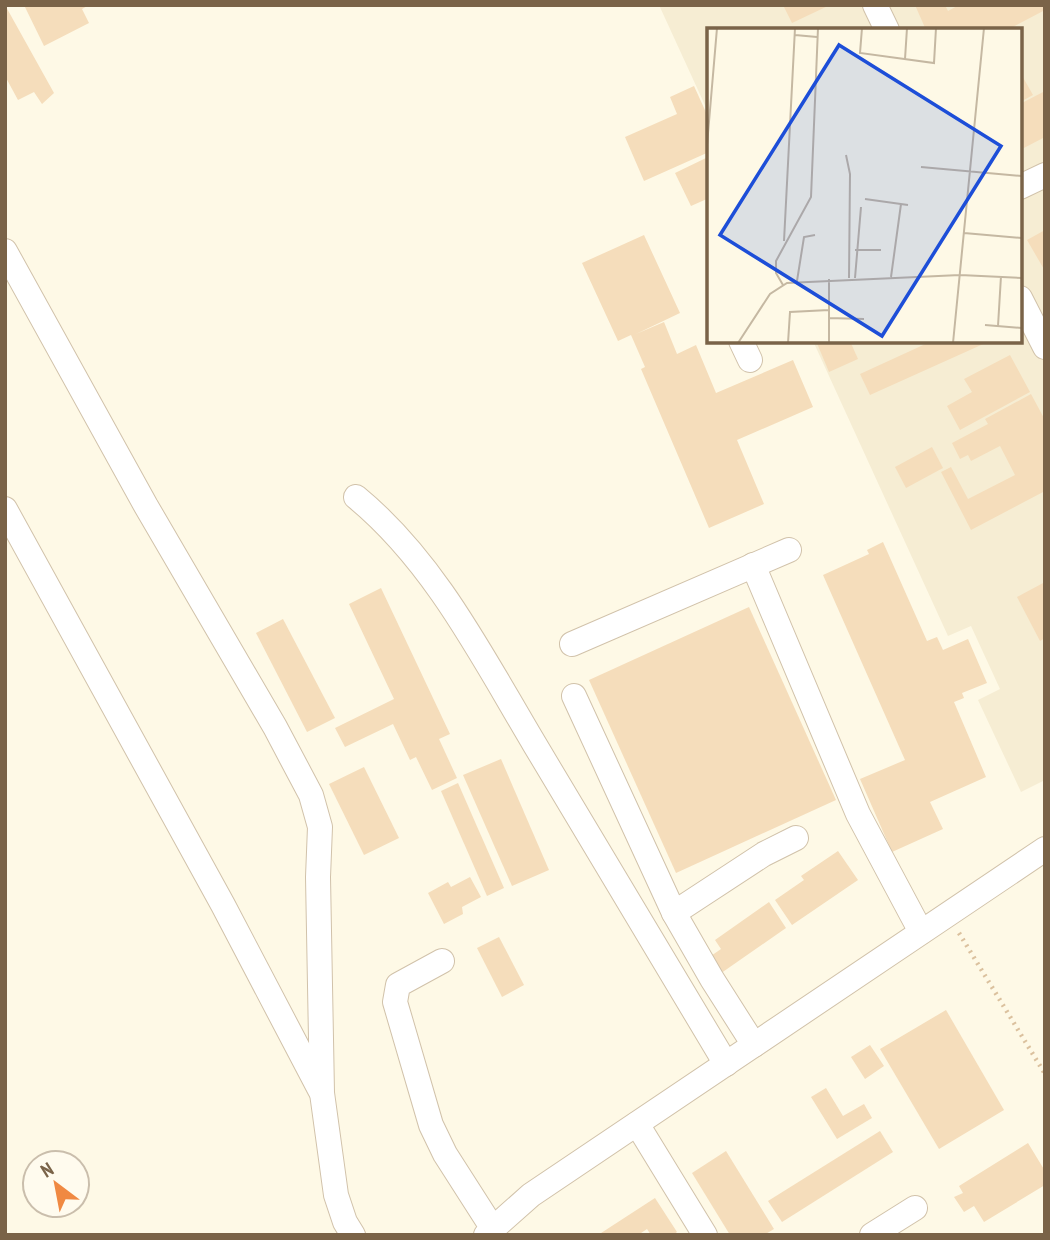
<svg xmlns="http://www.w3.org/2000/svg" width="1050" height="1240" font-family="'PT Sans Narrow',sans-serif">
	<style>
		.residential { fill: #f6edd3 }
		.building { fill: #f5ddbb }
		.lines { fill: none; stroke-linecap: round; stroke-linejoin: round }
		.minor-casing { stroke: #d1c2aa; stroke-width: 26 }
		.path { stroke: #dbc19e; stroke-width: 4.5; stroke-dasharray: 2 5; stroke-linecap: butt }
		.minor { stroke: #fff; stroke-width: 24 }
		.inset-road { fill: none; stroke: #c5b8a2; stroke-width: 2 }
		.view { fill: #1d4ed8; fill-opacity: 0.15; stroke: #1d4ed8; stroke-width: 3.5 }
		.inset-edge { fill: none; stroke: #7a6348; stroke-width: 3.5 }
	</style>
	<rect width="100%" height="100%" fill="#fef9e6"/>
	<polygon class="residential" points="659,5 1045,5 1045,780 1021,792 978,700 1000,689 971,626 948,636 813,341 1020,341 1020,30 709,30 709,114"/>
	<g class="building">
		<polygon points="5,5 54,93 42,104 34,92 18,100 5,76"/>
		<polygon points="24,5 89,5 82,9 89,23 44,46"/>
		<polygon points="783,5 830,5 792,23"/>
		<polygon points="915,5 945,5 948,11 959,5 1045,5 1045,10 1007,30 926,30"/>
		<polygon points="1020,72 1033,95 1022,101 1020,98"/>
		<polygon points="694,86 709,119 709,152 644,181 625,137 677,114 670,97"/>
		<polygon points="1045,91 1045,137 1020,150 1020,104"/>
		<polygon points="706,158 709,163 709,198 691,206 675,173"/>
		<polygon points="1045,230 1045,271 1027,240"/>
		<polygon points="644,235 680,313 636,334 664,322 677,354 696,345 716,393 793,360 813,407 737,440 764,504 709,528 641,369 645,367 631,335 618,341 582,263"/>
		<polygon points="816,341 850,341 858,359 829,372"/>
		<polygon points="932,341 990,341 870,395 860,374"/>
		<polygon points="1010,355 1030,392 960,430 947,406 972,392 964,379"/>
		<polygon points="1031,394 1045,420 1045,491 971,530 941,472 951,467 968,499 1015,475 1000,446 971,461 968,455 960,459 952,443 988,424 985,419"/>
		<polygon points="932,447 943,468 906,488 895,467"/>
		<polygon points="883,542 927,641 937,637 943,650 968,639 987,683 962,693 964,698 954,702 986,777 930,802 943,829 892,852 860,779 905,760 823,575 869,554 867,550"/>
		<polygon points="1045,582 1045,638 1040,641 1017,597"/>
		<polygon points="381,588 450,734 439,739 457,778 432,790 416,757 410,760 393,724 345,747 335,728 394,699 349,604"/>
		<polygon points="749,607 836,800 676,873 589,680"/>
		<polygon points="283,619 335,718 307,732 256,633"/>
		<polygon points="501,759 549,870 512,886 463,775"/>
		<polygon points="364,767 399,838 364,855 329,784"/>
		<polygon points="458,783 504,888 487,896 441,791"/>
		<polygon points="838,851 858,880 792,925 775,900 804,880 801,876"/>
		<polygon points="470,877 481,897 462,907 463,914 444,924 428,893 448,882 451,887"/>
		<polygon points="769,902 786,928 717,976 705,960 721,949 715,940"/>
		<polygon points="499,937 524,985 502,997 477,948"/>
		<polygon points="946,1010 1004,1110 939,1149 880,1049"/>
		<polygon points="870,1045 884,1066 865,1079 851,1057"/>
		<polygon points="826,1088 843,1116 864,1104 872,1118 837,1139 811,1097"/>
		<polygon points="880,1131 893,1152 782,1222 768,1201"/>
		<polygon points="1028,1143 1045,1171 1045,1185 984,1222 974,1206 964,1212 954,1197 963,1193 959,1186"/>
		<polygon points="726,1151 774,1229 764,1235 730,1235 692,1173"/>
		<polygon points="655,1198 677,1232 673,1235 651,1235 647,1229 638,1235 598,1235"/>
	</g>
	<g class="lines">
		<g class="minor-casing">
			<g id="minor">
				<polyline points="875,5 887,30"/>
				<polyline points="1020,187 1045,175"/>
				<polyline points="5,251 146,506 275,727 311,795 320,827 318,877 322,1093 336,1195 345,1222 353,1235"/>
				<polyline points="1020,298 1045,347"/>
				<polyline points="741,341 750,360"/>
				<path d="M356,497C435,562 483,658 535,745C598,852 662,958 726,1064"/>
				<polyline points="5,509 223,905 320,1090"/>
				<polyline points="753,565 858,814 921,932"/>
				<polyline points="572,644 789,550"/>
				<polyline points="574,696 674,913 712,979 754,1045"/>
				<polyline points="674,913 764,854 796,838"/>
				<polyline points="442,961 398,985 395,1002 431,1125 445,1154 493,1229"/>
				<polyline points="637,1124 705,1235"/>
				<polyline points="486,1235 531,1195 1045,849"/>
				<polyline points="872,1235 915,1208"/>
			</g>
		</g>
		<polyline class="path" points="959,933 1045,1074"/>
		<use href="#minor" class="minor"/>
	</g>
	<g transform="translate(707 28)">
		<rect width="315" height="315" fill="#fef9e6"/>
		<path class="inset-road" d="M155,0L153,25L227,35L229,0M88,7L110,9M198,31L200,0M0,117L10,0M139,127L143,146L142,250M214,139L315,148M158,171L201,177M257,205L315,210M77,213L88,0M148,222H174M184,249L194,176M148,250L154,179M90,253L97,209L108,207M76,257L69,245V233L104,169L111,0M122,290L157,291M278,297L315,300M291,298L294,248M31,315L63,266L80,255L253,247L315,250M81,315L83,284L122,282M122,315V251M246,315L277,0"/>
		<path class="view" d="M132,17L294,118L175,308L13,207Z"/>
		<rect width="315" height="315" class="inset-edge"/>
	</g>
	<rect width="1050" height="1240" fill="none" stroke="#7a6348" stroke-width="14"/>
	<g transform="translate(56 1184) rotate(328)"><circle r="33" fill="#fffbee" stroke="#cabeac" stroke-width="2"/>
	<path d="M0-5L12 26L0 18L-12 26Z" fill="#f08942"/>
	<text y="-10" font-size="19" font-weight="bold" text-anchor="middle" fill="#7a6348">N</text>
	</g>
</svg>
